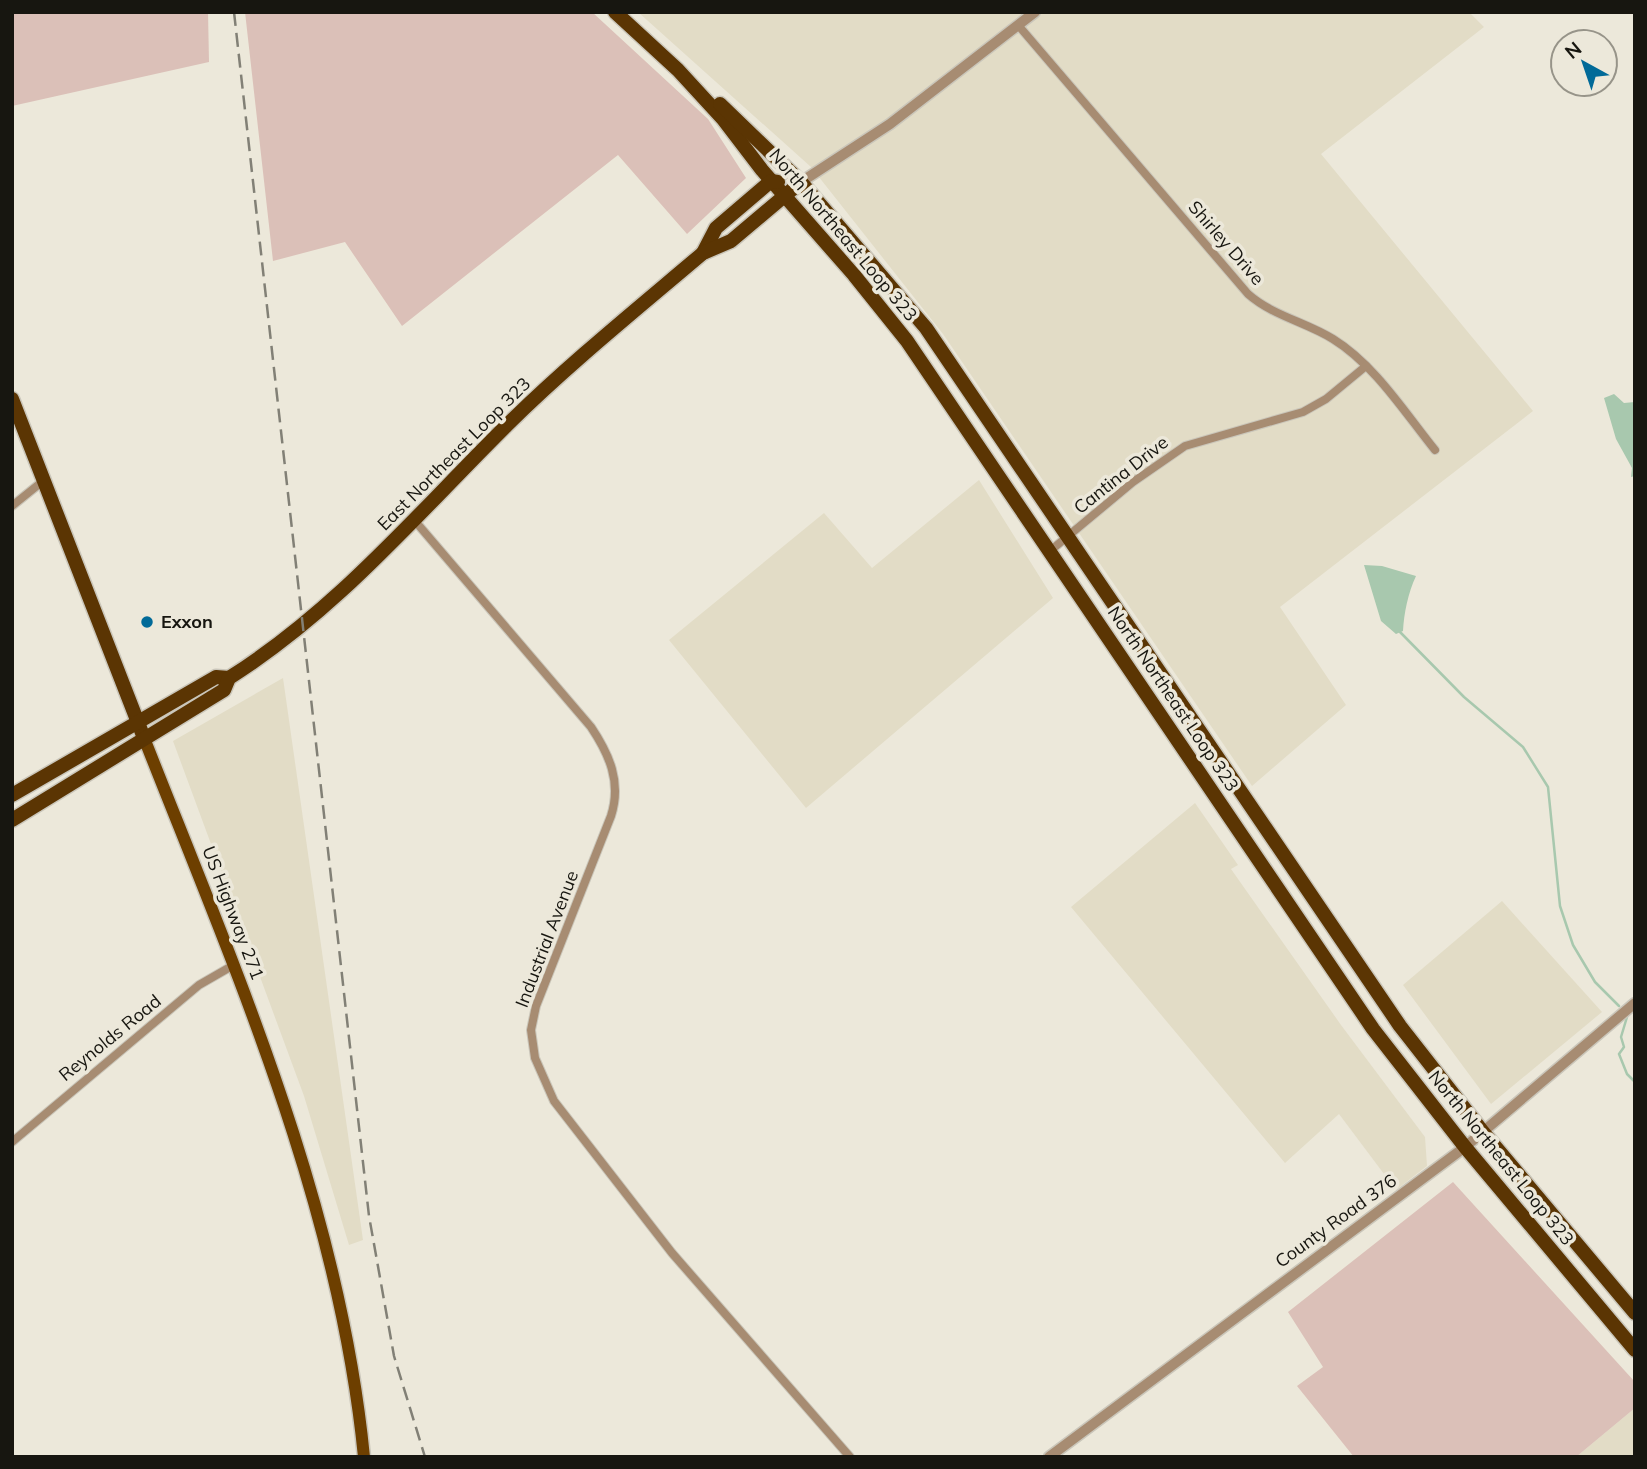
<svg xmlns="http://www.w3.org/2000/svg" width="1647" height="1469" font-family="Mulish,sans-serif">
	<style>
		.built { fill: #e2dcc6 }
		.green { fill: #dbc0b8 }
		.water { fill: #a8c8ae }
		.lines { fill: none; stroke-linecap: round; stroke-linejoin: round }
		.stream { stroke: #a8c8ae; stroke-width: 2.5 }
		.minor-casing { stroke: #cac6ba; stroke-width: 10 }
		.tertiary-casing { stroke: #cac6ba; stroke-width: 13 }
		.primary-casing { stroke: #cac6ba; stroke-width: 15 }
		.trunk-casing { stroke: #cac6ba; stroke-width: 17 }
		.minor { stroke: #a78c72; stroke-width: 8 }
		.tertiary { stroke: #a78c72; stroke-width: 10 }
		.primary { stroke: #6d3f00; stroke-width: 12 }
		.trunk { stroke: #5b3503; stroke-width: 14 }
		.rail { stroke: #828076; stroke-width: 2.5; stroke-dasharray: 14 7; stroke-linecap: butt }
		.poi-dot { fill: #016a98; stroke: #ece8da; stroke-width: 2.5 }
		.labels { text-anchor: middle; stroke-width: 7; stroke-linejoin: round; paint-order: stroke }
		.street-label { font-size: 18px; fill: #171610; stroke: #ece8da }
		.poi-label { font-size: 18px; font-weight: bold; fill: #171610; stroke: #ece8da; text-anchor: start }
	</style>
	<rect width="100%" height="100%" fill="#ece8da"/>
	<g class="built">
		<polygon points="638,12 1469,12 1484,27 1321,154 1533,411 1280,607 1346,705 1252,786 943,334 811,167"/>
		<polygon points="979,480 1053,598 806,808 669,640 824,513 872,568"/>
		<polygon points="283,678 363,1240 349,1245 304,1096 173,741"/>
		<polygon points="1195,803 1238,865 1231,869 1341,1025 1425,1137 1427,1166 1396,1190 1339,1114 1285,1163 1071,907"/>
		<polygon points="1502,901 1602,1012 1491,1104 1403,985"/>
		<polygon points="1635,1408 1635,1457 1576,1457"/>
	</g>
	<g class="green">
		<polygon points="12,12 208,12 209,62 12,106"/>
		<polygon points="245,12 592,12 708,119 746,178 687,234 618,155 402,326 345,242 273,261"/>
		<polygon points="1453,1182 1635,1382 1635,1408 1576,1457 1354,1457 1297,1386 1323,1367 1288,1312"/>
	</g>
	<g class="water">
		<polygon points="1614,394 1624,403 1635,402 1635,476 1631,477 1632,468 1616,439 1604,398"/>
		<path d="M1364,565L1382,566L1416,576C1408,593 1404,613 1403,631L1396,634L1381,621Z"/>
	</g>
	<g class="lines">
		<g class="stream">
			<polyline points="1400,632 1464,697 1523,747 1548,787 1560,906 1573,945 1595,982 1619,1006"/>
			<polyline points="1627,1017 1621,1037 1624,1047 1619,1054 1627,1074 1635,1082"/>
		</g>
		<g class="minor-casing">
			<g id="minor">
				<path d="M1018,25L1248,294C1273,316 1306,322 1333,339C1375,365 1405,413 1435,450"/>
				<polyline points="12,506 43,481"/>
				<path d="M415,521L591,727C609,754 622,782 611,816L536,1006L531,1030L535,1058L554,1101L672,1253L850,1457"/>
				<polyline points="1050,551 1133,482 1185,446 1303,412 1326,399 1366,366"/>
				<polyline points="12,1142 199,985 232,966"/>
			</g>
		</g>
		<g class="tertiary-casing">
			<g id="tertiary">
				<polyline points="801,182 890,124 1035,12"/>
				<polyline points="1049,1457 1465,1147 1635,1003"/>
			</g>
		</g>
		<g class="primary-casing">
			<path id="primary" d="M144,738C236,972 339,1204 364,1457"/>
		</g>
		<g class="trunk-casing">
			<g id="trunk">
				<polyline points="615,12 678,70 723,119 762,170 854,275 907,341 1373,1029 1465,1147 1635,1350"/>
				<polyline points="720,104 801,182 926,328 1400,1026 1483,1132 1635,1313"/>
				<polyline points="703,253 716,228 771,181 778,182"/>
				<polyline points="12,399 144,738"/>
				<polyline points="12,795 216,677 229,678"/>
				<path d="M12,820L224,690L229,678C337,610 417,514 507,425C569,364 637,309 703,253L731,241L801,182"/>
			</g>
		</g>
		<use href="#minor" class="minor"/>
		<use href="#tertiary" class="tertiary"/>
		<use href="#primary" class="primary"/>
		<use href="#trunk" class="trunk"/>
		<polyline class="rail" points="234,12 369,1216 394,1356 425,1457"/>
	</g>
	<circle class="poi-dot" cx="147" cy="622" r="7"/>
	<g class="labels">
		<g class="street-label">
			<text transform="translate(843 235) rotate(50)" y="6">North Northeast Loop 323</text>
			<text transform="translate(1226 243) rotate(49)" y="6">Shirley Drive</text>
			<text transform="translate(454 454) rotate(-45)" y="6">East Northeast Loop 323</text>
			<text transform="translate(1121 475) rotate(-38)" y="6">Cantina Drive</text>
			<text transform="translate(1173 699) rotate(56)" y="6">North Northeast Loop 323</text>
			<text transform="translate(233 913) rotate(69)" y="6">US Highway 271</text>
			<text transform="translate(547 939) rotate(-69)" y="6">Industrial Avenue</text>
			<text transform="translate(110 1038) rotate(-39)" y="6">Reynolds Road</text>
			<text transform="translate(1501 1158) rotate(51)" y="6">North Northeast Loop 323</text>
			<text transform="translate(1336 1221) rotate(-36)" y="6">County Road 376</text>
		</g>
		<g class="poi-label">
			<text x="161" y="628">Exxon</text>
		</g>
	</g>
	<rect width="1647" height="1469" fill="none" stroke="#171610" stroke-width="28"/>
	<g transform="translate(1584 63) rotate(320)"><circle r="33" fill="#ece8da" stroke="#979489" stroke-width="2"/>
	<path d="M0-5L12 26L0 18L-12 26Z" fill="#016a98"/>
	<text y="-10" font-size="19" font-weight="bold" text-anchor="middle" fill="#171610">N</text>
	</g>
</svg>
